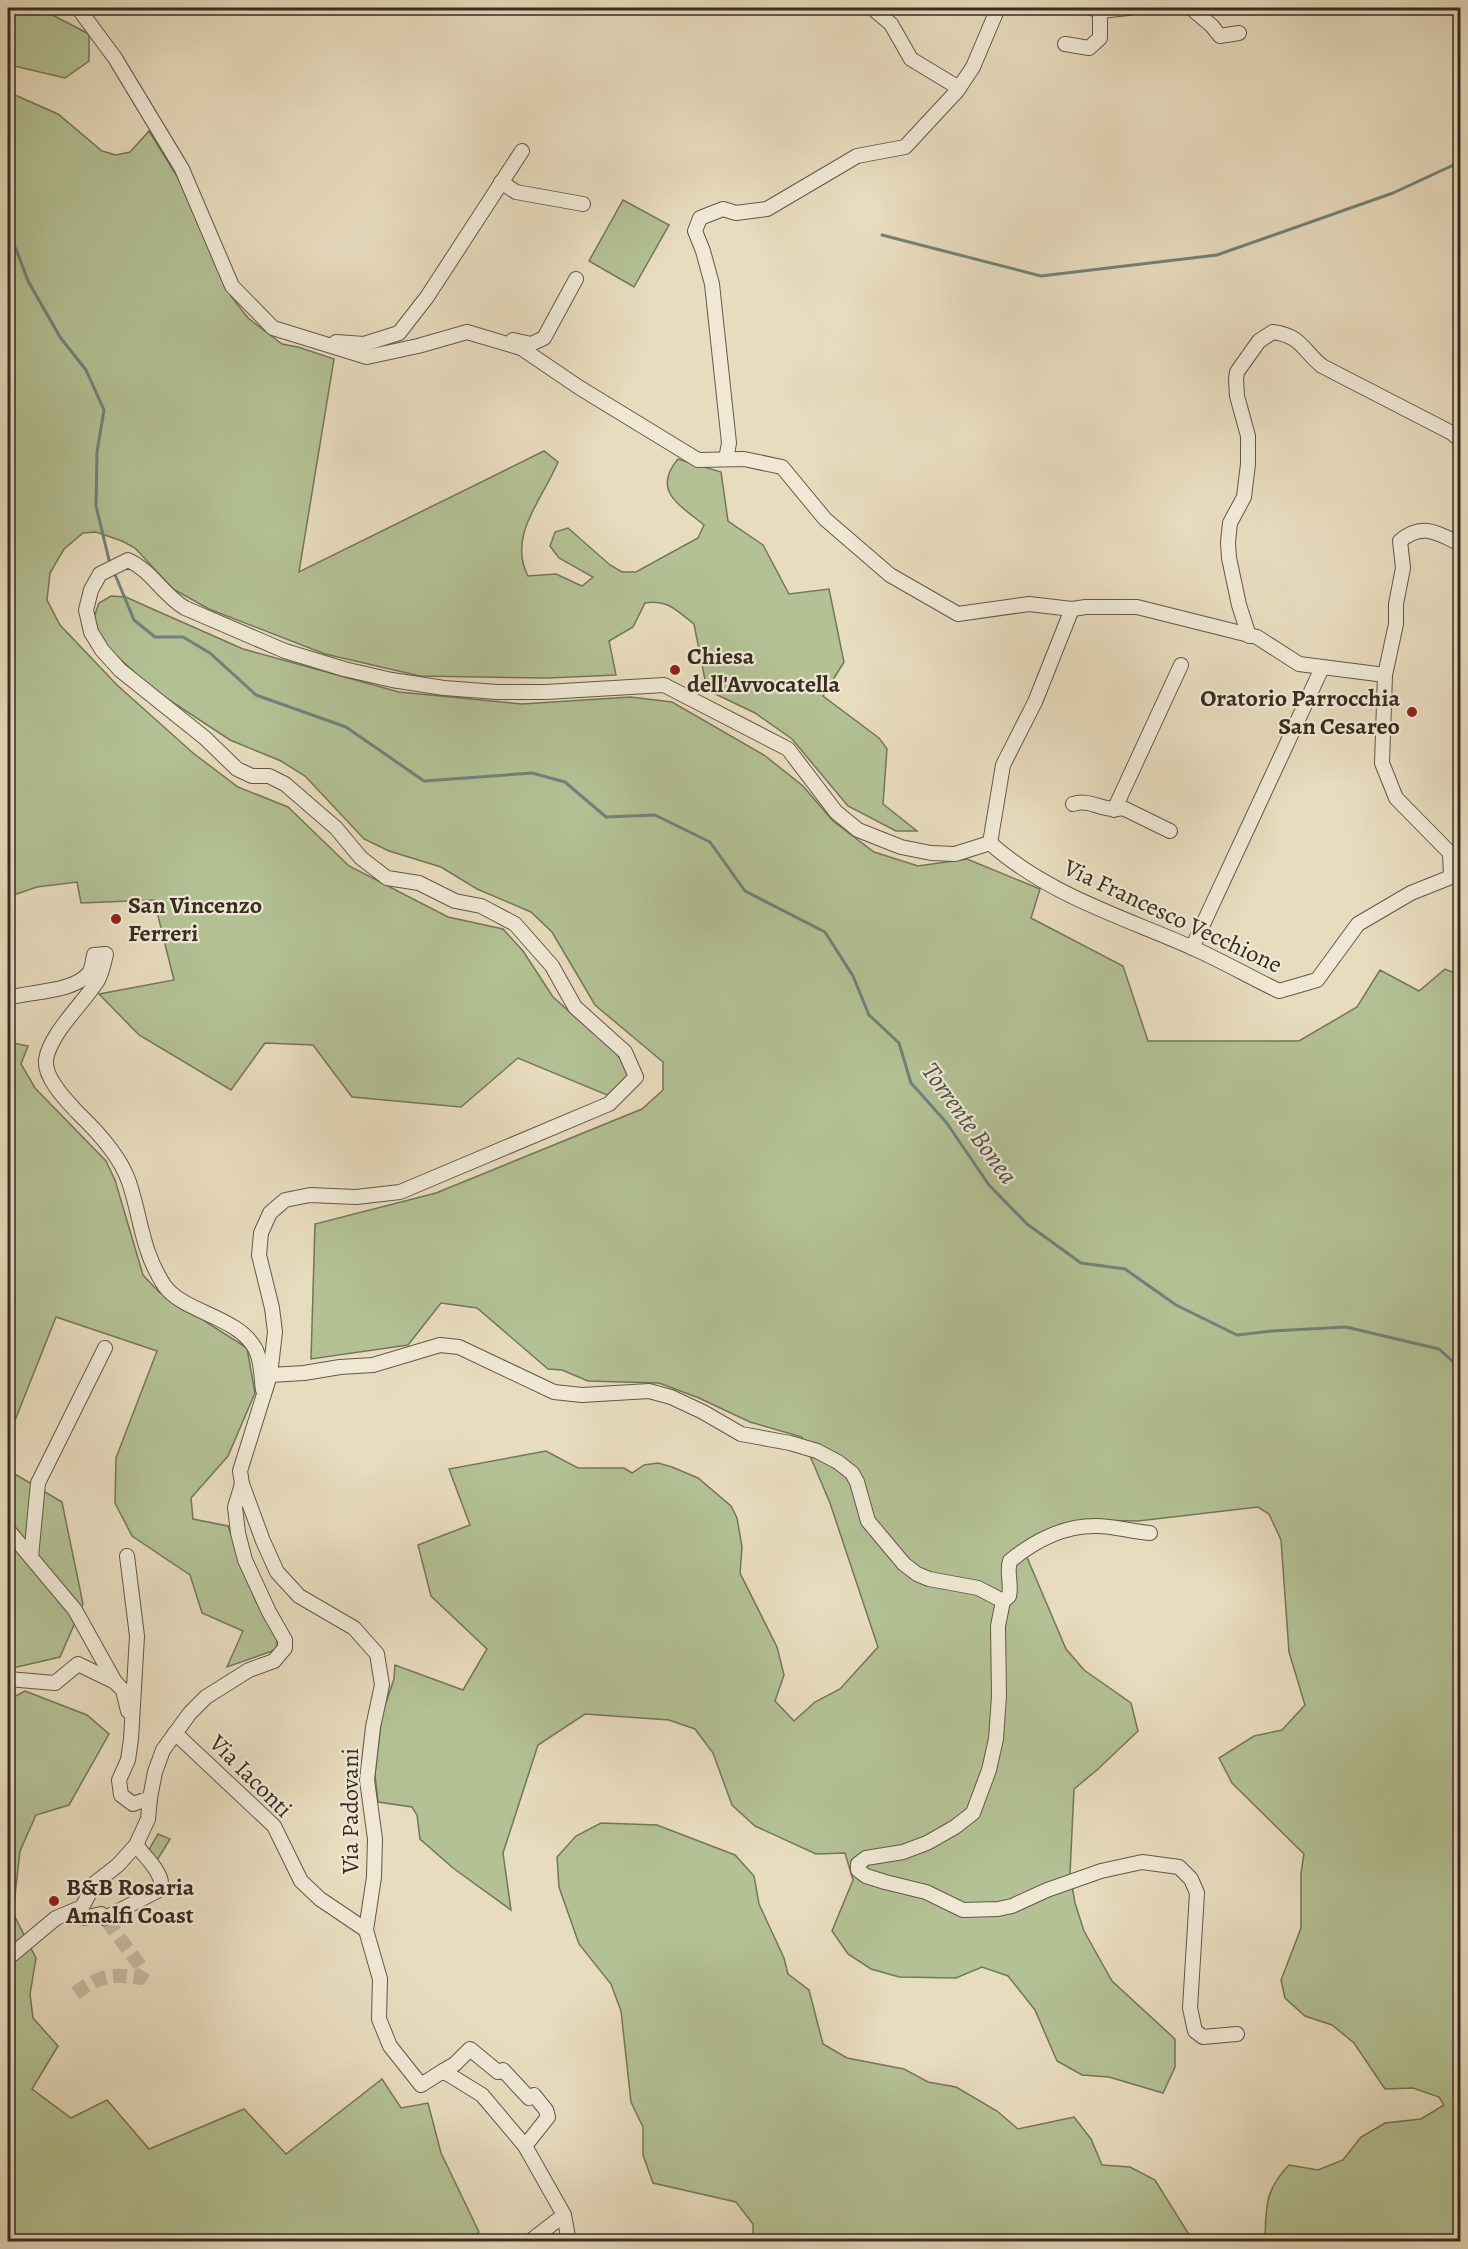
<svg xmlns="http://www.w3.org/2000/svg" width="1468" height="2249" font-family="Alegreya,serif">
	<style>
		.green { fill: #b3c194; stroke: #74765a; stroke-width: 1.5 }
		.lines { fill: none; stroke-linecap: round; stroke-linejoin: round }
		.stream { stroke: #708279; stroke-width: 3 }
		.minor-tunnel { stroke: #c4b99e; stroke-width: 14; stroke-dasharray: 14 7; stroke-linecap: butt }
		.minor-casing { stroke: #625848; stroke-width: 16 }
		.minor { stroke: #f0e8d5; stroke-width: 14 }
		.poi-dot { fill: #8f2418; stroke: #f0e8d5; stroke-width: 2 }
		.labels { text-anchor: middle; stroke-width: 4.5; stroke-linejoin: round; paint-order: stroke }
		.poi-label { font-size: 24px; font-weight: bold; fill: #362c20; stroke: #f0e8d5; text-anchor: start }
		.street-label { font-size: 24px; fill: #362c20; stroke: #f0e8d5 }
		.water-label { font-size: 26px; font-style: italic; fill: #4e5045; stroke: #f0e8d5 }
	</style>
	<rect width="100%" height="100%" fill="#e8dcbe"/>
	<filter id="stains"><feTurbulence type="fractalNoise" baseFrequency=".00333" numOctaves="4"/><feColorMatrix values="0 0 0 0 .2 0 0 0 0 .09 0 0 0 0 .02 0 0 0 .5 -.17"/></filter>
	<radialGradient id="worn" r=".72"><stop offset=".6" stop-color="#630" stop-opacity="0"/><stop offset="1" stop-color="#630" stop-opacity=".3"/></radialGradient>
	<g class="green">
		<polygon points="8,8 39,8 89,34 89,61 65,78 10,65 8,68"/>
		<path d="M8,92L58,114L102,151L116,155L130,152L149,131L180,181L231,296L248,318L282,344L298,347L334,359L299,572L544,451L558,462C543,499 507,535 528,576L556,574L582,586L593,577L559,558L550,546L555,532L568,528L610,565L622,572H636L698,538L704,525C680,505 651,491 678,459L721,472L728,521L763,545L789,594L829,589L844,662L823,696L879,738L887,749L883,804L917,831H896L848,806L792,739L755,713L707,690L694,624C677,611 668,599 645,603L633,627L609,641L616,675L547,678L420,676L325,654L209,609L173,589L135,548L122,541L96,532L83,533L64,549L50,573L47,600L60,625L117,685L193,753L238,787L288,807L349,866L448,917L503,929L523,951L553,997L616,1053L624,1064L628,1077L619,1088L607,1095L518,1058L461,1107L352,1097L313,1045L265,1043L231,1090L139,1035L99,994L174,980L154,900L81,903L77,882L37,887L8,897Z"/>
		<polygon points="623,200 669,225 634,287 589,261"/>
		<path d="M111,596L126,597L139,603L243,649L399,692L522,704L630,697L672,702L764,755L803,786L833,821L874,852L918,866L967,859L1040,889L1031,918L1123,966L1148,1041H1299L1357,1007L1380,970L1419,991L1445,969L1460,975V2241H1265C1266,2208 1264,2191 1289,2165L1318,2170L1343,2160L1361,2137L1385,2123L1421,2119L1444,2105L1439,2097L1413,2088L1385,2089L1354,2043L1332,2025L1305,2016L1285,1998L1281,1980L1301,1928V1873L1304,1854L1232,1783L1219,1758L1254,1736L1282,1730L1305,1705L1289,1652L1281,1540L1269,1514L1258,1507L1138,1521L1085,1520L1054,1527L1023,1548L1066,1649L1084,1670L1131,1703L1138,1731L1097,1770L1074,1789L1070,1874L1075,1903L1084,1931L1112,1981L1175,2039V2067L1163,2093L1109,2077L1082,2075L1057,2061L1035,2010L1008,1976L982,1967L956,1978L899,1977L871,1969L848,1954L832,1931L853,1880L845,1853L816,1854L755,1826L732,1805L713,1753L695,1729L669,1720L585,1714L538,1745L503,1853L511,1910L453,1868L420,1839L417,1815L412,1807L378,1802L375,1775L382,1714L394,1679L395,1665L463,1690L487,1649L431,1596L418,1545L470,1525L449,1469L546,1451L578,1468H624L632,1473L644,1465L658,1463L672,1467L698,1478L731,1506L737,1518L742,1547L740,1573L777,1647L784,1675L775,1701L794,1721L815,1702L840,1689L878,1647L830,1503L802,1437L750,1422L699,1398L659,1383L588,1381L562,1370L548,1369L477,1308L441,1303L408,1345L311,1359L315,1224L436,1193L642,1109L663,1090V1062L595,1005L552,932L531,912L477,889L441,867L389,851L364,839L305,776L281,761L230,740L154,690L100,641L94,617L99,603Z"/>
		<polygon points="8,1042 28,1046 21,1064 35,1088 106,1161 115,1180 143,1275 159,1292 247,1348 255,1393 228,1456 191,1498 193,1519 228,1526 256,1602 277,1639 277,1647 272,1651 227,1667 243,1631 202,1613 190,1575 132,1536 115,1503 116,1458 157,1351 56,1317 8,1438"/>
		<polygon points="8,1470 62,1502 83,1604 60,1657 13,1668 8,1663"/>
		<polygon points="25,1691 87,1715 109,1734 69,1805 36,1815 20,1851 13,1913 36,1958 30,1994 33,2018 58,2046 32,2089 71,2118 107,2100 149,2149 244,2109 286,2154 382,2079 401,2108 428,2103 441,2153 479,2232 465,2242 8,2242 8,1700"/>
		<polygon points="601,1823 657,1825 735,1855 754,1876 759,1904 784,1958 788,1974 809,1990 823,2044 847,2058 904,2069 928,2082 956,2087 997,2111 1018,2129 1074,2117 1091,2139 1102,2165 1130,2167 1155,2180 1193,2241 753,2241 753,2224 736,2202 653,2183 643,2155 643,2127 631,2102 621,2011 611,1984 579,1944 559,1887 557,1857 576,1836"/>
		<polygon points="158,1834 170,1839 156,1862 146,1855"/>
	</g>
	<g class="lines">
		<g class="stream">
			<polyline points="882,235 1041,276 1217,255 1393,193 1460,162"/>
			<polyline points="8,238 16,249 28,281 60,337 86,370 104,410 97,452 96,506 110,564"/>
			<polyline points="114,572 134,620 155,637 183,637 210,653 256,695 346,727 424,781 532,773 565,782 606,817 655,815 710,842 745,891 825,932 853,976 869,1015 899,1043 911,1083 946,1122 989,1185 1027,1224 1081,1263 1125,1269 1176,1305 1237,1335 1272,1331 1346,1327 1439,1349 1460,1368"/>
		</g>
		<path class="minor-tunnel" d="M75,1993C101,1976 109,1973 140,1978L144,1971L105,1918"/>
		<g class="minor-casing">
			<g id="minor">
				<polyline points="78,8 115,58 182,169 232,286 273,328 367,357 418,346 467,332 521,348 580,388 698,460 744,459 782,467 825,519 890,575 958,614 1029,604 1072,609 1086,607 1137,607 1257,637 1299,664 1385,675"/>
				<polyline points="872,8 891,24 911,59 959,88"/>
				<polyline points="1091,8 1100,11 1128,8"/>
				<polyline points="1191,8 1212,26 1220,36 1239,33"/>
				<polyline points="1065,44 1089,48 1100,38 1100,11"/>
				<polyline points="501,182 516,192 583,204"/>
				<polyline points="513,340 531,344 544,338 576,279"/>
				<polyline points="336,342 364,344 399,333 427,297 522,151"/>
				<polyline points="726,459 729,443 712,284 703,251 695,231 700,218 723,209 736,213 767,209 857,156 905,147 957,91 973,67 998,8"/>
				<path d="M1249,636L1239,605L1229,558L1228,542L1230,523L1244,497L1248,464V436L1237,396L1236,379L1237,372L1259,341L1273,332C1302,336 1303,351 1322,366L1452,433L1460,440"/>
				<path d="M1073,804C1091,798 1104,813 1123,808L1170,831"/>
				<polyline points="1114,810 1181,665"/>
				<path d="M990,843C1048,895 1123,917 1193,948C1222,961 1250,977 1279,991L1317,980L1358,924L1411,893L1451,877"/>
				<polyline points="990,843 1003,765 1035,702 1072,609"/>
				<path d="M1451,877L1450,853L1396,798L1382,763L1385,675L1396,624V604L1403,568L1400,541C1422,522 1438,533 1460,544"/>
				<polyline points="1192,948 1322,668"/>
				<path d="M8,998C30,991 73,993 89,973C92,969 93,960 94,955L106,954C104,963 102,973 98,980C83,1004 50,1033 46,1060C44,1078 67,1101 78,1113C98,1132 120,1156 129,1182C142,1221 141,1249 164,1285C183,1313 239,1316 256,1350C262,1363 261,1377 263,1390"/>
				<polyline points="270,1375 304,1373 340,1367 373,1365 440,1345 459,1347 554,1392 582,1395 649,1391 671,1397 703,1412 741,1434 790,1443 817,1451 838,1462 852,1473 857,1482 868,1521 904,1564 917,1574 929,1579 978,1588 1003,1601"/>
				<polyline points="8,1530 75,1610 115,1682"/>
				<path d="M1150,1533C1131,1532 1112,1525 1094,1526C1063,1526 1033,1542 1010,1561C1006,1572 1012,1584 1009,1596L1003,1601L998,1626L999,1696L996,1739L989,1770L973,1813L955,1827L927,1843L903,1852L866,1858L858,1864V1870L866,1876L885,1882L926,1892L963,1910L998,1909L1012,1906L1047,1890L1101,1871L1142,1862L1179,1867L1191,1879L1197,1893L1190,2008L1195,2031L1203,2037L1237,2034"/>
				<polyline points="127,1556 137,1636 131,1739 128,1760 119,1780 121,1795 133,1804 150,1798 155,1772 163,1750 190,1713 206,1697 249,1670 274,1661 285,1648 285,1640 269,1612 245,1560 238,1533 235,1507 242,1484"/>
				<polyline points="31,1557 38,1483 105,1348"/>
				<polyline points="8,1679 55,1683 78,1664 115,1682 123,1690 128,1711"/>
				<polyline points="175,1733 274,1826 301,1881 320,1899 366,1930"/>
				<path d="M84,1918L101,1914L105,1918L161,1889C164,1873 145,1857 136,1845"/>
				<polyline points="8,1958 56,1918 82,1907 95,1883 118,1865 136,1845 148,1819 150,1798"/>
				<polyline points="443,2071 455,2064 470,2049 498,2072 503,2070 529,2098 534,2095 546,2110 548,2117 525,2146"/>
				<polyline points="564,2215 569,2242"/>
				<path d="M529,2242L564,2215L525,2146L482,2095L443,2071L421,2085L390,2046L379,2019L380,1979L366,1930L374,1877L375,1839L367,1780L373,1727L382,1685L377,1654L354,1628L299,1596L277,1572L263,1541L242,1484L240,1471L270,1375L275,1332L272,1308L259,1255L261,1233L270,1213L285,1200L310,1195L356,1197L400,1192L609,1104L636,1077L625,1052L575,1007L552,966L515,924L481,906L455,901L419,883L387,878L361,858L336,828L285,784L269,776H252L237,769L205,738L120,670L102,650L91,632L86,610L91,590L100,574L128,560C152,571 163,595 185,608L285,651L344,669L392,680L444,688L497,692H546L664,685L788,749L836,812L858,830L901,847L931,853L955,854L990,843"/>
			</g>
		</g>
		<use href="#minor" class="minor"/>
	</g>
	<g class="poi-dot">
		<circle cx="675" cy="670" r="6"/>
		<circle cx="1412" cy="712" r="6"/>
		<circle cx="116" cy="919" r="6"/>
		<circle cx="54" cy="1901" r="6"/>
	</g>
	<g class="labels">
		<g class="poi-label">
			<text x="687" y="664">Chiesa<tspan x="687" dy="28">dell'Avvocatella</tspan></text>
			<text x="1400" y="706" text-anchor="end">Oratorio Parrocchia<tspan x="1400" dy="28">San Cesareo</tspan></text>
			<text x="128" y="913">San Vincenzo<tspan x="128" dy="28">Ferreri</tspan></text>
			<text x="66" y="1895">B&amp;B Rosaria<tspan x="66" dy="28">Amalfi Coast</tspan></text>
		</g>
		<g class="street-label">
			<text transform="translate(1173 916) rotate(25)" y="8">Via Francesco Vecchione</text>
			<text transform="translate(251 1776) rotate(45)" y="8">Via Iaconti</text>
			<text transform="translate(350 1811) rotate(-90)" y="8">Via Padovani</text>
		</g>
		<g class="water-label">
			<text transform="translate(970 1123) rotate(54)" y="9">Torrente Bonea</text>
		</g>
	</g>
	<rect width="1468" height="2249" fill="none" stroke="#e8dcbe" stroke-width="30"/>
	<rect x="9" y="9" width="1450" height="2231" fill="none" stroke="#362c20" stroke-width="3"/>
	<rect x="15" y="15" width="1438" height="2219" fill="none" stroke="#362c20" stroke-width="1.5"/>
	<rect width="100%" height="100%" filter="url(#stains)"/>
	<rect width="100%" height="100%" fill="url(#worn)"/>
</svg>
